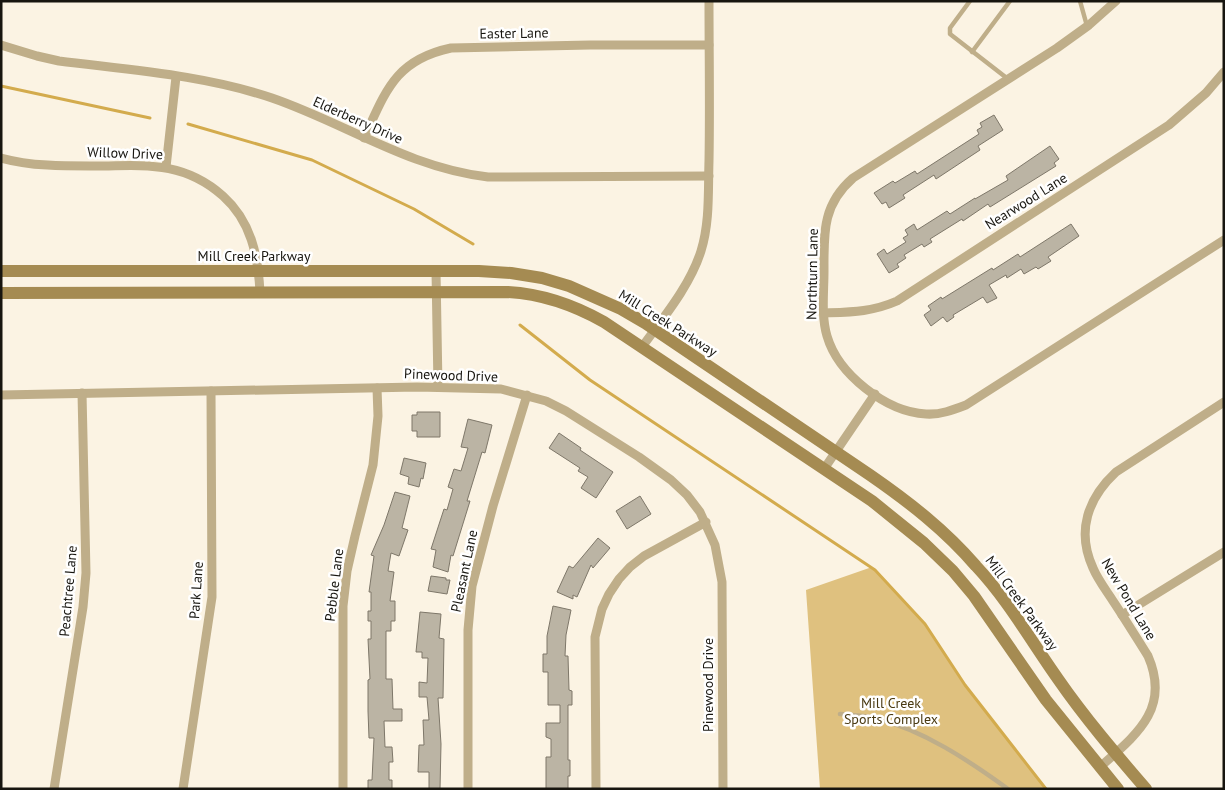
<svg xmlns="http://www.w3.org/2000/svg" width="1225" height="790" font-family="'PT Sans',sans-serif">
	<style>
		.green { fill: #dfc17f }
		.lines { fill: none; stroke-linecap: round; stroke-linejoin: round }
		.stream { stroke: #d3ab4d; stroke-width: 3 }
		.building { fill: #bbb4a4; stroke: #7e7769 }
		.lane { stroke: #bfae89; stroke-width: 4.5 }
		.street { stroke: #bfae89; stroke-width: 9 }
		.secondary { stroke: #a58b52; stroke-width: 12 }
		.labels { text-anchor: middle; stroke-width: 5; stroke-linejoin: round; paint-order: stroke }
		.street-label { font-size: 14px; fill: #17150f; stroke: #fff }
		.park-label { font-size: 14px; fill: #4a3a12; stroke: #fff }
	</style>
	<rect width="100%" height="100%" fill="#fbf3e3"/>
	<polygon class="green" points="872,567 925,624 962,680 1046,789 820,789 806,590"/>
	<g class="lines">
		<g class="stream">
			<polyline points="1,86 150,118"/>
			<polyline points="188,124 312,160 414,209 473,244"/>
			<polyline points="520,325 590,380 875,570 925,624 965,685 1046,789"/>
		</g>
	</g>
	<g class="building">
		<polygon points="994,115 1003,130 978,146 980,150 936,179 934,175 903,195 905,198 889,208 886,202 882,204 874,193 893,181 895,183 915,171 917,174 979,134 977,130 982,127 980,123"/>
		<polygon points="1050,146 1059,159 1054,163 1056,166 990,207 988,204 963,221 962,219 930,239 932,242 924,247 922,244 904,255 906,258 897,264 899,267 889,273 877,254 884,249 887,254 906,242 903,238 908,235 905,230 914,224 917,230 947,211 950,214 975,198 975,199 1008,180 1006,176"/>
		<polygon points="1071,224 1079,236 1048,257 1051,261 1038,269 1036,267 1024,274 1021,269 1007,278 1006,275 989,285 997,298 987,303 983,297 953,315 954,317 947,322 943,317 931,326 924,315 931,310 928,306 941,297 942,299 992,268 993,270 1018,254 1020,257"/>
		<polygon points="417,412 440,412 440,437 417,437 417,431 412,431 412,415 417,415"/>
		<polygon points="468,419 492,425 485,453 482,452 467,501 470,501 453,556 451,555 448,572 433,567 436,550 431,549 444,509 447,510 453,489 448,487 454,469 461,471 468,448 461,447"/>
		<polygon points="559,433 581,448 580,450 613,472 596,498 581,488 588,477 578,471 580,468 549,448"/>
		<polygon points="404,458 426,463 423,479 421,478 419,487 408,484 409,477 400,474"/>
		<polygon points="395,492 410,496 402,528 408,530 399,556 391,553 388,571 394,572 390,601 395,601 395,621 391,621 391,631 386,631 386,679 392,679 393,709 402,709 402,721 384,721 385,747 392,747 393,762 389,762 389,780 392,780 392,789 368,789 368,780 372,780 374,738 369,738 368,711 368,680 370,679 368,639 371,639 371,621 368,621 368,611 371,611 371,592 369,592 374,556 371,555 384,525"/>
		<polygon points="640,496 651,514 627,529 616,511"/>
		<polygon points="598,538 610,548 593,568 591,565 577,597 573,595 573,599 557,592 569,566 573,568"/>
		<polygon points="431,576 446,578 446,580 450,580 447,594 428,591"/>
		<polygon points="553,606 571,610 566,635 565,656 568,656 569,690 572,691 572,705 568,705 568,760 570,760 570,776 568,776 568,789 546,789 546,757 551,757 551,739 546,737 546,723 560,723 560,705 548,705 548,672 543,672 543,654 547,654 547,636"/>
		<polygon points="420,612 441,614 439,638 444,639 443,698 438,698 441,744 440,789 429,789 429,772 418,772 419,745 424,745 423,720 429,720 427,697 419,697 419,682 427,683 428,658 422,658 422,652 416,652"/>
	</g>
	<g class="lines">
		<g class="lane">
			<polyline points="970,1 950,28 950,34 1008,79"/>
			<polyline points="1080,1 1087,26"/>
			<polyline points="972,52 1010,1"/>
			<path d="M840,714C851,715 864,715 875,718C923,730 968,760 1008,789"/>
		</g>
		<g class="street">
			<path d="M1116,1L1089,25L1057,48L853,178C822,205 824,233 824,271C824,292 821,316 827,336C838,374 886,412 926,414C940,415 953,410 966,405L1224,240"/>
			<path d="M1,45L37,56L59,61C130,70 204,75 272,98C345,123 409,168 488,177L709,176"/>
			<path d="M364,138C386,91 395,60 451,48L590,45H709"/>
			<path d="M1,158C34,167 70,166 104,166C150,165 186,163 223,196C251,221 258,255 260,292"/>
			<polyline points="166,167 176,77"/>
			<polyline points="436,271 438,387"/>
			<path d="M824,313C851,312 872,312 897,301L1169,125L1206,93L1224,72"/>
			<path d="M642,347C663,318 690,286 701,251C710,222 708,191 709,161C710,107 709,54 709,1"/>
			<polyline points="1,395 417,387 501,389 546,401 566,411 639,457 671,480 687,495 700,512 715,545 722,582 723,789"/>
			<polyline points="824,469 875,394"/>
			<polyline points="1122,615 1224,552"/>
			<path d="M1100,767C1136,735 1171,709 1148,656C1136,637 1125,619 1113,601C1106,590 1098,580 1093,568C1076,531 1088,498 1116,472L1224,402"/>
			<polyline points="54,789 83,607 86,573 82,393"/>
			<polyline points="183,789 212,597 211,391"/>
			<polyline points="343,789 343,606 347,571 355,536 373,465 378,416 377,388"/>
			<polyline points="468,789 468,630 472,586 493,506 527,395"/>
			<polyline points="596,789 595,637 602,609 609,594 619,579 630,567 644,556 706,522"/>
		</g>
		<g class="secondary">
			<path d="M1,271H479L511,273L542,278L569,286L621,309L645,323L870,475C909,502 945,530 976,566C1008,600 1031,641 1058,679C1085,718 1115,753 1146,789"/>
			<path d="M1,293L508,292C543,294 574,305 604,322L872,501L924,543L953,571L974,596L1046,700L1118,789"/>
		</g>
	</g>
	<g class="labels">
		<g class="street-label">
			<text transform="translate(514 33) rotate(-1)" y="5">Easter Lane</text>
			<text transform="translate(358 120) rotate(24)" y="5">Elderberry Drive</text>
			<text transform="translate(125 153) rotate(2)" y="5">Willow Drive</text>
			<text transform="translate(1026 201) rotate(-32)" y="5">Nearwood Lane</text>
			<text x="254" y="261">Mill Creek Parkway</text>
			<text transform="translate(812 274) rotate(-89)" y="5">Northturn Lane</text>
			<text transform="translate(668 323) rotate(32)" y="5">Mill Creek Parkway</text>
			<text transform="translate(451 375) rotate(2)" y="5">Pinewood Drive</text>
			<text transform="translate(464 571) rotate(-78)" y="5">Pleasant Lane</text>
			<text transform="translate(334 585) rotate(-83)" y="5">Pebble Lane</text>
			<text transform="translate(196 590) rotate(-86)" y="5">Park Lane</text>
			<text transform="translate(68 591) rotate(-85)" y="5">Peachtree Lane</text>
			<text transform="translate(1129 599) rotate(59)" y="5">New Pond Lane</text>
			<text transform="translate(1022 603) rotate(54)" y="5">Mill Creek Parkway</text>
			<text transform="translate(708 685) rotate(-90)" y="5">Pinewood Drive</text>
		</g>
		<g class="park-label">
			<text x="891" y="708">Mill Creek<tspan x="891" dy="16">Sports Complex</tspan></text>
		</g>
	</g>
	<rect width="1225" height="790" fill="none" stroke="#17150f" stroke-width="5"/>
</svg>
